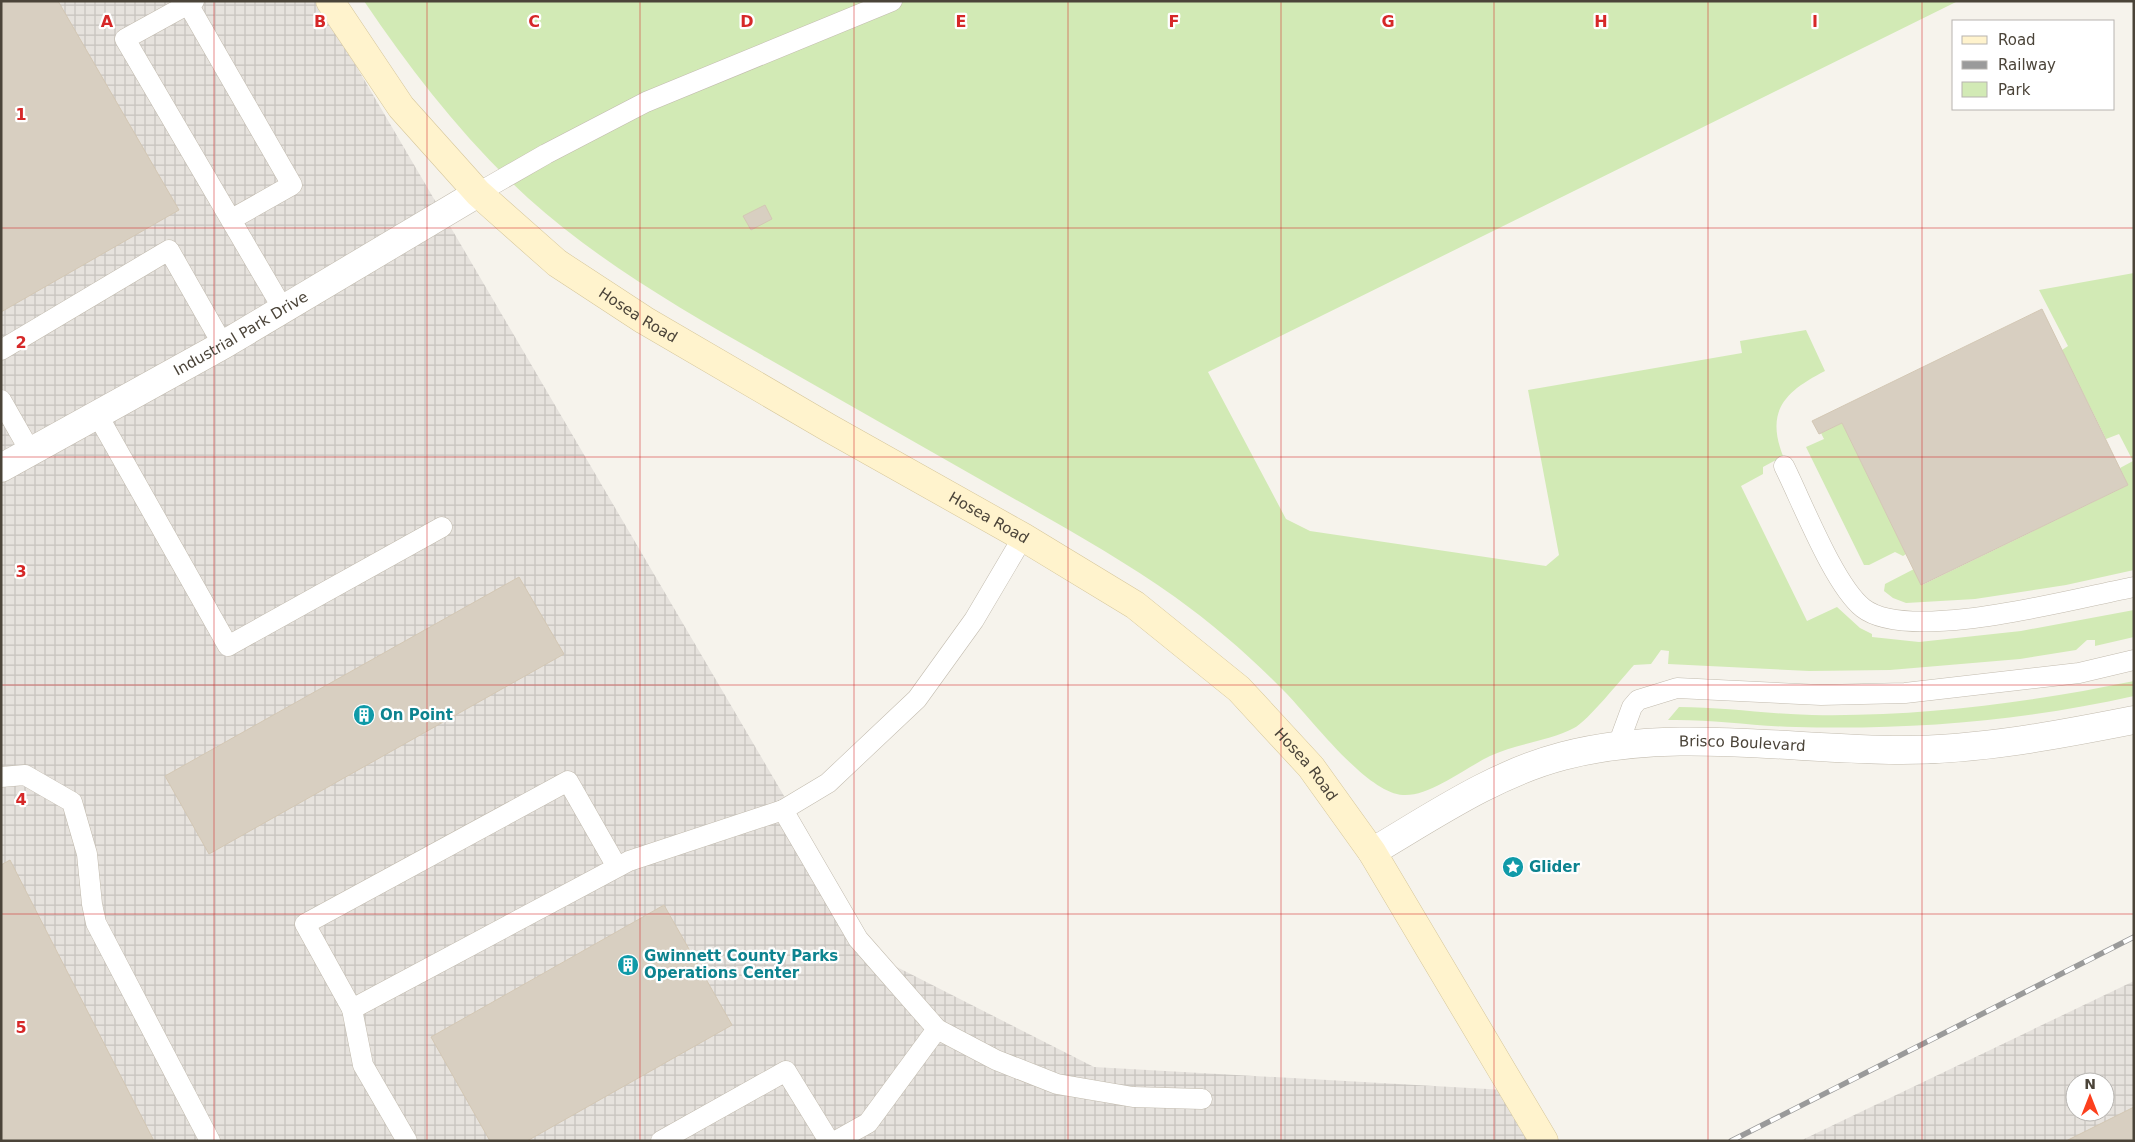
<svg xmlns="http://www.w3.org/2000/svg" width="2135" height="1142" font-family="'DejaVu Sans',sans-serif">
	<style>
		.industrial { fill: url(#industrial-grid); fill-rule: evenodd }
		.green { fill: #d2eab5 }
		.building { fill: #d8cfc1; stroke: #d3c7b4 }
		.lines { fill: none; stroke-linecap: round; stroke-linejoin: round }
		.lane-casing { stroke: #c2bbae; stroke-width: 21 }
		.street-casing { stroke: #c2bbae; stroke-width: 29 }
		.secondary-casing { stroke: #d6c79b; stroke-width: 29 }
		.lane { stroke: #fff; stroke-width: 20 }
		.street { stroke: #fff; stroke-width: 28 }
		.secondary { stroke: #fff3cd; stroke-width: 28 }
		.rail-casing { stroke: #9a9a9a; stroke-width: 5.5 }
		.rail { stroke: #fff; stroke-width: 4; stroke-dasharray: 11; stroke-linecap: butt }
		.grid { fill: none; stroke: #d62828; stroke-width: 1; stroke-opacity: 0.55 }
		.labels { text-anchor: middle; stroke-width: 4.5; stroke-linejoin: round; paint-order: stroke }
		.street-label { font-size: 15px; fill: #4b4439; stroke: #fff }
		.culture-label { font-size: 15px; font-weight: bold; fill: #0d838f; stroke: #fff; text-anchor: start }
		.grid-label { font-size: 16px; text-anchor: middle; font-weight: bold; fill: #d62828; stroke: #fff; stroke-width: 4.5; stroke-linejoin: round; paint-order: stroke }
	</style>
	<defs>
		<pattern id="industrial-grid" width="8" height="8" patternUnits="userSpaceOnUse" patternTransform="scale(1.25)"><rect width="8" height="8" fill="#e6e2dd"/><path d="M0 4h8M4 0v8" fill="none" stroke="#c7c3be"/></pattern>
	</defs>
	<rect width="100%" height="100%" fill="#f6f3ec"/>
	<g class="industrial">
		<polygon points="1,1 318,1 879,958 1094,1067 1505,1090 1534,1141 1,1141"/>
		<path d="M2134,981V1141H1800ZM2075,1082H2105V1112H2075Z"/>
	</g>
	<g class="green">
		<path d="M364,1H1958L1208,372L1286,519L1310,531L1546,566L1559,555L1528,390L1742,353L1740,341L1806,330L1825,371C1786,391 1765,410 1783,456L1763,467V474L1741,486L1807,621L1837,607L1860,628L1872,634V637L1919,642L2021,631L2134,610V637L2095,646V640H2087L2076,650L2020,659L1890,670L1809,671L1668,664L1669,651L1661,650L1651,664L1634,665C1622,678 1587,722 1574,728C1549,741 1516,744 1490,756C1467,767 1429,797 1403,795C1366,793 1310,717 1284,691C1251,657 1214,625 1175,597C1120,558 1062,526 1004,493C925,448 846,403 767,358C684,311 599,262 528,198C464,139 412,72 364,1Z"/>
		<polygon points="2134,273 2134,570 2066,585 1975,599 1906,603 1893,598 1884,591 1885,584 1914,569 1922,585 2128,485 2120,468 2133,461 2119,434 2106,439 2062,350 2068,346 2039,290"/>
		<polygon points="1842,423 1906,554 1903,556 1895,552 1869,565 1864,565 1806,447 1824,439 1821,433"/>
		<path d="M2134,681V696C2022,721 1910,730 1796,727C1753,726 1710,719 1668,720L1679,707C1723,707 1768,714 1812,715C1920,717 2028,703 2134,681Z"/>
	</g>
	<g class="building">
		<polygon points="1,1 58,1 179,210 1,312"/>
		<polygon points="765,205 772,219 751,230 743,216"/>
		<polygon points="2042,309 2128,485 1921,585 1842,423 1819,434 1812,421"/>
		<polygon points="519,577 564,654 209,854 165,776"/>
		<polygon points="10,860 154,1141 1,1141 1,865"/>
		<polygon points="664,905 732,1025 527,1141 490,1141 431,1037"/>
		<polygon points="2134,1107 2134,1141 2066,1141"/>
	</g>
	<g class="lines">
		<g class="lane-casing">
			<g id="lane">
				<polyline points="194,1 125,39 283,309"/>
				<polyline points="188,4 292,185 232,219"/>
				<polyline points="478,193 546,154 646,102 892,1"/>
				<polyline points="1,350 169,250 223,345"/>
				<polyline points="1,400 30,451"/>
				<polyline points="97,414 228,646 442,527"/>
				<path d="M1784,466C1802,502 1834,585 1863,608C1909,644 2076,598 2134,587"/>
				<polyline points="1618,745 1632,707 1638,700 1677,688 1821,695 1905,693 2079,673 2134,660"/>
				<polyline points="1,777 25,775 72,802 87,854 92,904 96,923 210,1141"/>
				<polyline points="783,810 858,939 937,1029 996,1060 1057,1084 1133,1097 1202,1099"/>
				<polyline points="617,867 568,781 305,924 352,1009 629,861 783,810 828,783 917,699 974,620 1023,537"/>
				<polyline points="352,1009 363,1065 407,1141"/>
				<polyline points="661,1141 786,1071 829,1141"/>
				<polyline points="836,1141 868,1123 937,1029"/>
			</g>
		</g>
		<g class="street-casing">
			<g id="street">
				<path id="s1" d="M1,468L223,345L478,193"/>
				<path id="s2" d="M1372,852C1433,816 1494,774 1563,756C1673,727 1790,750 1902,750C1980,750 2058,735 2134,720"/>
			</g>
		</g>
		<g class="secondary-casing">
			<g id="secondary">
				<path id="s3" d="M330,1L401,107L478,193L557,263L644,320L829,428L1023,537L1135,605L1239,689L1311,767L1372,852L1544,1141"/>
			</g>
		</g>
		<use href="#lane" class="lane"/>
		<use href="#street" class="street"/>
		<use href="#secondary" class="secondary"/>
		<g class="rail-casing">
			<polyline id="rail" points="1731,1141 2134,937"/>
		</g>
		<use href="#rail" class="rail"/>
	</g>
	<path class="grid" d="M214,1V1141M427,1V1141M640,1V1141M854,1V1141M1068,1V1141M1281,1V1141M1494,1V1141M1708,1V1141M1922,1V1141M1,228H2134M1,457H2134M1,685H2134M1,914H2134"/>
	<defs>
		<g id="building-disc" transform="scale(1.125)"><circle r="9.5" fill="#0f9aa8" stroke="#fff"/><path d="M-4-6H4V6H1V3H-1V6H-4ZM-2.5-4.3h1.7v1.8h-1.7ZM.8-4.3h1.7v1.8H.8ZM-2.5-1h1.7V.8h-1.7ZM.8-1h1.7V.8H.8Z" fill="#fff"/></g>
		<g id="sight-disc" transform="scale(1.125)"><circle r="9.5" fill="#0f9aa8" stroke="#fff"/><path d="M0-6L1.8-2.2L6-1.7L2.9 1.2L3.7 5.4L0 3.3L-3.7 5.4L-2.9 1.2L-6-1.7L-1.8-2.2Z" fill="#fff"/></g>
	</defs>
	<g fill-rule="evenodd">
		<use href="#building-disc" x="364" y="715"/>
		<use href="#sight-disc" x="1513" y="867"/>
		<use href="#building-disc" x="628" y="965"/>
	</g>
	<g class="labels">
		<g class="street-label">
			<text dy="5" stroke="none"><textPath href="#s3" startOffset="445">Hosea Road</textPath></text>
			<text dy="5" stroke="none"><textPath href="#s1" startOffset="275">Industrial Park Drive</textPath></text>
			<text dy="5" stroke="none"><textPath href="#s3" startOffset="850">Hosea Road</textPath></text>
			<text dy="5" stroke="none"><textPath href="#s2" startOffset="395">Brisco Boulevard</textPath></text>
			<text dy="5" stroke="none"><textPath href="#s3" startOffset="1255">Hosea Road</textPath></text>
		</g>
		<g class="culture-label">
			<text x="380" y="720">On Point</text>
			<text x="1529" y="872">Glider</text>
			<text x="644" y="961">Gwinnett County Parks<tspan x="644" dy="17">Operations Center</tspan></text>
		</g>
	</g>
	<g class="grid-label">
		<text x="107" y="27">A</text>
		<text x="320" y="27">B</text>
		<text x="534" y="27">C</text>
		<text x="747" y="27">D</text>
		<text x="961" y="27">E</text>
		<text x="1174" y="27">F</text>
		<text x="1388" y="27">G</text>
		<text x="1601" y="27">H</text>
		<text x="1815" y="27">I</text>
		<text x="21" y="120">1</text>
		<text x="21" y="348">2</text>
		<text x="21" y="577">3</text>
		<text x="21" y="805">4</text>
		<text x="21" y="1033">5</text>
	</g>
	<rect width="2135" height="1142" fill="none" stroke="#4b4439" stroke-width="5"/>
	<rect x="1952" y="20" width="162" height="90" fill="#ffffff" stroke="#b7b4b0"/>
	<rect x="1962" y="36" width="25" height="8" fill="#fff3cd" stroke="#b7b4b0"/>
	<text x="1998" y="45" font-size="15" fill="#4b4439">Road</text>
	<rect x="1962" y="61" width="25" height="8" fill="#9a9a9a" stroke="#b7b4b0"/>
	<text x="1998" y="70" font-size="15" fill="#4b4439">Railway</text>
	<rect x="1962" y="82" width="25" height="15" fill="#d2eab5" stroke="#b7b4b0"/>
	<text x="1998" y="95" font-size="15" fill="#4b4439">Park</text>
	<g transform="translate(2090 1097)"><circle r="24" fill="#ffffff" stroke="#b7b4b0"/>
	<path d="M0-4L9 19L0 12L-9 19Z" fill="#fc3f1d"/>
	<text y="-8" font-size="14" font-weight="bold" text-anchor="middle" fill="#4b4439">N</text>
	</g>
</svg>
